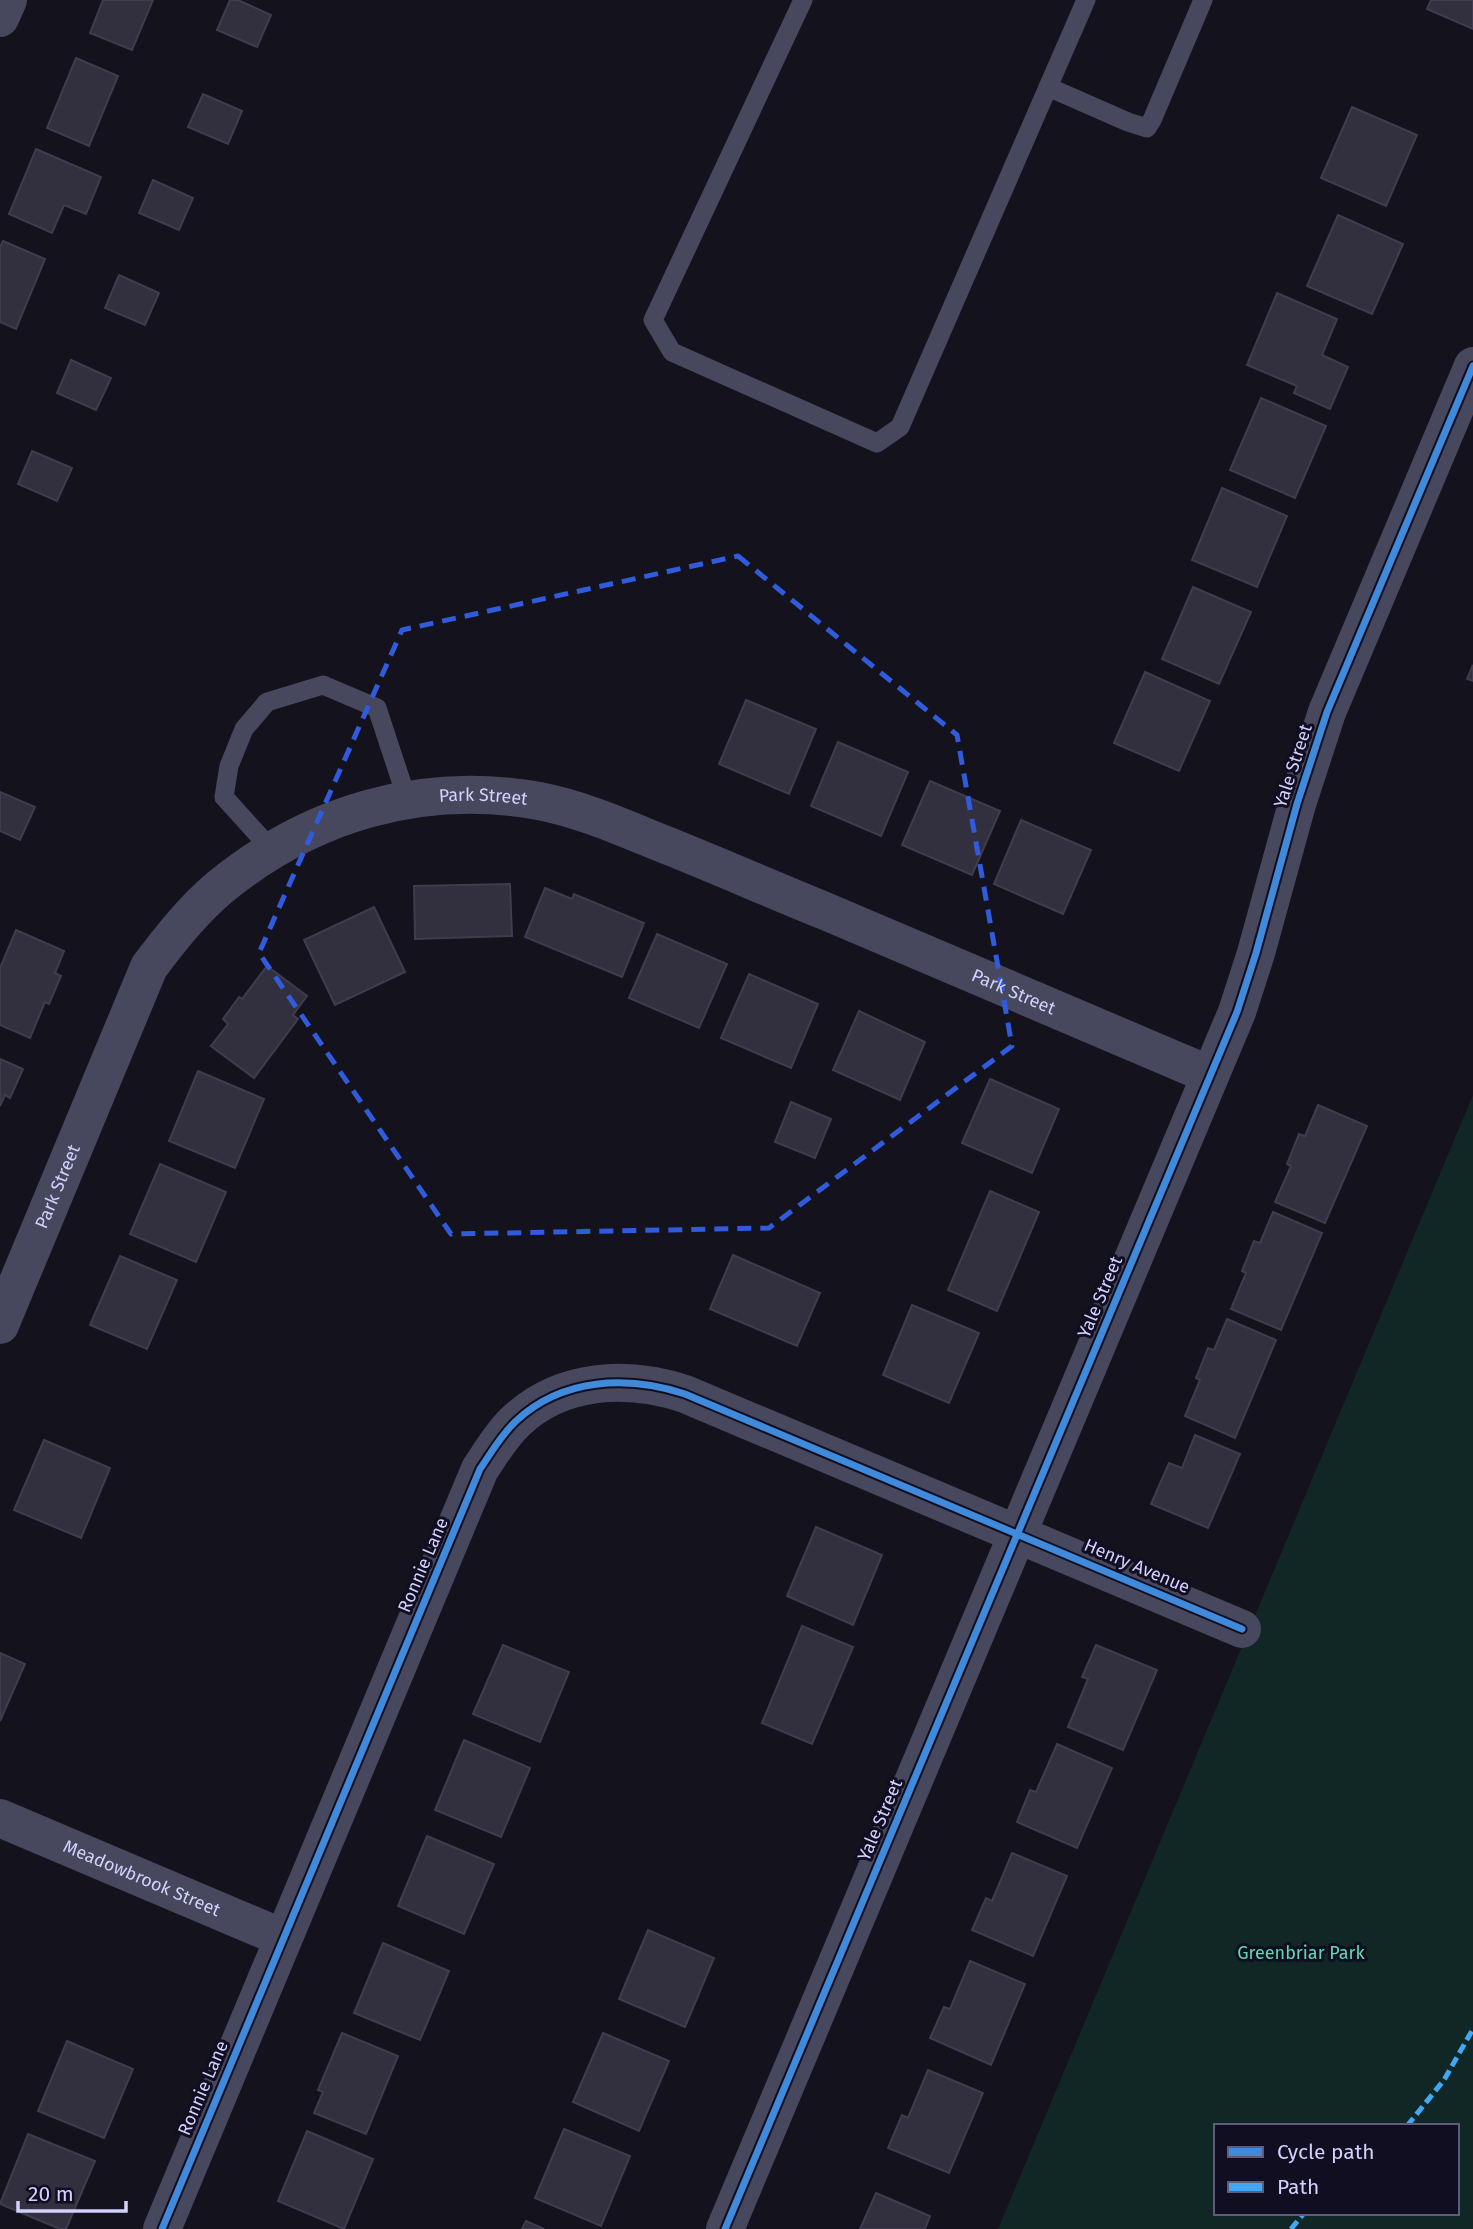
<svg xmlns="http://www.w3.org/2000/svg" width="1473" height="2229" font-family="'Fira Sans',sans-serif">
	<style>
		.green { fill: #112726; fill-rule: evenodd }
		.building { fill: #32303e; stroke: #3f3c4f; stroke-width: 2 }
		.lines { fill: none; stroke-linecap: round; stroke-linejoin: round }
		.service { stroke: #47485d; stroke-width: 19 }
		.minor { stroke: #47485d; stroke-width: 38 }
		.quiet { stroke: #3fa9f5; stroke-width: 5; stroke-dasharray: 10 5; stroke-linecap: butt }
		.cycleway-casing { stroke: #100e20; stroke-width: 11 }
		.cycleway { stroke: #408adc; stroke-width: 7 }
		.marked { fill: none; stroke: #2f5bdc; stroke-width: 5; stroke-dasharray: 14 9; stroke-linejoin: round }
		.labels { text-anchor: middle; stroke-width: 6; stroke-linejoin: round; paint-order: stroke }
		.street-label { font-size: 18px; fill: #d2d0fd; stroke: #100e20 }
		.park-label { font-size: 18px; fill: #60d9b3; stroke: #100e20 }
	</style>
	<rect width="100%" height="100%" fill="#14121c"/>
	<path class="green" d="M1473,1095V2229H998ZM1216,2126H1457V2213H1216Z"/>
	<g class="building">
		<polygon points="103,0 153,0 132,50 90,33"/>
		<polygon points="230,0 238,0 271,15 257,47 217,30"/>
		<polygon points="1431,0 1473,0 1473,29 1427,9"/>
		<polygon points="76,58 118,76 89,146 47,128"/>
		<polygon points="203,94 242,111 228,144 188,127"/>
		<polygon points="1352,107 1417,135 1386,206 1321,178"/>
		<polygon points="36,149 101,177 86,214 64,205 52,233 9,214"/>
		<polygon points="153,180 193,198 179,230 139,213"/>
		<polygon points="1338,215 1403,244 1372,314 1307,286"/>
		<polygon points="3,241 45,259 16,329 0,322 0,247"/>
		<polygon points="119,275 159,293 145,325 105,308"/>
		<polygon points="1277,293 1337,319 1322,355 1348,367 1330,409 1294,393 1297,386 1247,365"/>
		<polygon points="71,360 111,378 96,410 57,393"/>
		<polygon points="1261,398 1326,426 1295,498 1230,470"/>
		<polygon points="32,451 72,468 57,501 18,484"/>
		<polygon points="1222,488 1287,516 1257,587 1192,560"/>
		<polygon points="1193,587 1251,612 1219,684 1162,659"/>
		<polygon points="1473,665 1473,681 1467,679"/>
		<polygon points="1145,672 1210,701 1179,771 1114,743"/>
		<polygon points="746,700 816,729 789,794 719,764"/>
		<polygon points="838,742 908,772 881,836 811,806"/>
		<polygon points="930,781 1000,811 972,875 902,845"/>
		<polygon points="0,792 35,807 20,840 0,831"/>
		<polygon points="1021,820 1091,850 1063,914 994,884"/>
		<polygon points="510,884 512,936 415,939 414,886"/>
		<polygon points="545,888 572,899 574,894 644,923 622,977 525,937"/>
		<polygon points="374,907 405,972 335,1005 304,940"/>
		<polygon points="16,930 64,951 55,973 61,976 49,1004 45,1002 30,1038 0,1025 0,968"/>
		<polygon points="657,934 727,964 699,1028 629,998"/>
		<polygon points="267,966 307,996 293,1015 298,1019 254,1078 211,1046 228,1024 223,1019 239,997 242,999"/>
		<polygon points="749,974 818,1004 791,1068 721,1038"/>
		<polygon points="859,1011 925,1042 900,1100 833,1070"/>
		<polygon points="0,1059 23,1069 10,1098 5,1095 0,1106"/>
		<polygon points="198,1071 264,1099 235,1168 169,1141"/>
		<polygon points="990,1079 1059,1109 1032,1173 962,1143"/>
		<polygon points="791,1102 831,1119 815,1158 775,1142"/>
		<polygon points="1318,1105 1367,1126 1325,1223 1275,1202 1291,1166 1287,1164 1299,1134 1305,1136"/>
		<polygon points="160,1164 226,1192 196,1262 130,1234"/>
		<polygon points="990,1191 1039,1212 997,1311 948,1290"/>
		<polygon points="1273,1212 1322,1233 1281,1330 1231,1309 1246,1273 1242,1271 1254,1241 1260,1243"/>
		<polygon points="733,1255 820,1293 797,1346 710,1309"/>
		<polygon points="120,1256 177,1280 147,1349 90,1325"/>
		<polygon points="912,1305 979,1333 949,1403 883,1375"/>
		<polygon points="1227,1319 1276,1340 1235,1438 1185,1416 1200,1380 1196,1378 1208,1348 1214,1350"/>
		<polygon points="1195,1435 1240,1454 1208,1528 1151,1504 1169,1463 1182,1468"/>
		<polygon points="44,1440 110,1468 81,1538 14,1510"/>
		<polygon points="816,1527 882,1555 853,1625 787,1596"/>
		<polygon points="802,1626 853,1647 812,1744 762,1723"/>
		<polygon points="503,1645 569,1672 540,1742 473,1714"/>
		<polygon points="1096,1645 1157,1670 1123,1750 1068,1727 1088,1679 1082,1677"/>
		<polygon points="0,1653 25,1664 0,1721"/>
		<polygon points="464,1740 530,1768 501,1837 435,1810"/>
		<polygon points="1057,1744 1112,1768 1077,1848 1017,1822 1030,1790 1036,1792"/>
		<polygon points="427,1836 494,1864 464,1934 398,1906"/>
		<polygon points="1012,1853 1067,1876 1033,1956 972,1930 986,1898 992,1901"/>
		<polygon points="648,1930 714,1958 685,2027 619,1999"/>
		<polygon points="383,1943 449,1971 420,2040 354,2013"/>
		<polygon points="970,1961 1025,1984 991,2065 930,2038 944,2007 950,2009"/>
		<polygon points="342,2033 398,2056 366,2134 314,2113 323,2092 318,2090"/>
		<polygon points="603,2033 669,2061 639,2131 573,2102"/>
		<polygon points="67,2041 133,2069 104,2138 38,2111"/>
		<polygon points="928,2070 983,2093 949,2173 888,2148 902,2115 908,2118"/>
		<polygon points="564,2129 630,2156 601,2226 535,2198"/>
		<polygon points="307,2131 373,2159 344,2229 278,2201"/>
		<polygon points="28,2134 95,2161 66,2229 60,2229 0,2204"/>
		<polygon points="876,2193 930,2216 925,2229 860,2229"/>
		<polygon points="526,2221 544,2229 522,2229"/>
	</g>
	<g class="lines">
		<g class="service">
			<polyline points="803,0 653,320 672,352 877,443 900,427 1086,0"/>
			<polyline points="1048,87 1128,122 1147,128 1152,120 1203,0"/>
			<polyline points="272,850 224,797 229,766 244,729 267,702 323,685 377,708 407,799"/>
		</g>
		<g class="minor">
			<polyline points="0,18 8,0"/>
			<path id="s1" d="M0,1325L149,967C170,939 192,911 219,888C310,813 422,780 539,801C580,809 617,825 656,841C712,863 768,888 825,911C953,966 1081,1021 1210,1075"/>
			<path id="s2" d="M0,1818L283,1938"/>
			<path d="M162,2229L480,1469C491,1453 501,1435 516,1421C562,1378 627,1375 685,1394L1242,1629"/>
			<polyline points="725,2229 1237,1012 1256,953 1297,804 1327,712 1473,366"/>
		</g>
		<g class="quiet">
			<polyline points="1407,2126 1444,2080 1473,2029"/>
			<polyline points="1291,2229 1304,2213"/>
		</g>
		<g class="cycleway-casing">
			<g id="cycleway">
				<path d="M162,2229L480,1469C491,1453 501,1435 516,1421C562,1378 627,1375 685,1394L1242,1629"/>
				<polyline points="725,2229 1237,1012 1256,953 1297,804 1327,712 1473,366"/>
			</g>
		</g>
		<use href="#cycleway" class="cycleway"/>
	</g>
	<path class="marked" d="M738,556L957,735L1012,1046L769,1228L451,1234L259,953L402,630Z"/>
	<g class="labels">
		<g class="street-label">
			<text transform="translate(1293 766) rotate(-72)" y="6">Yale Street</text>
			<text dy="6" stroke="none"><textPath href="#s1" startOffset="780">Park Street</textPath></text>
			<text dy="6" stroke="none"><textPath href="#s1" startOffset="1348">Park Street</textPath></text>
			<text dy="6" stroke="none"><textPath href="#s1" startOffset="150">Park Street</textPath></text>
			<text transform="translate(1100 1297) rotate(-67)" y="6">Yale Street</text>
			<text transform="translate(423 1565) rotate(-67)" y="6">Ronnie Lane</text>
			<text transform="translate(1137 1566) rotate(23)" y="6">Henry Avenue</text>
			<text transform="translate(880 1820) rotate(-67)" y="6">Yale Street</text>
			<text dy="6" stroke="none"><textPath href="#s2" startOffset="154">Meadowbrook Street</textPath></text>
			<text transform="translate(203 2088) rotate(-67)" y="6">Ronnie Lane</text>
		</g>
		<g class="park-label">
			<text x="1301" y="1959">Greenbriar Park</text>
		</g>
	</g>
	<rect x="1214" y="2124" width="245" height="91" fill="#100e20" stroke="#5e5c78" stroke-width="2"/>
	<rect x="1228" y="2147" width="35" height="10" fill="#408adc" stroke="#5e5c78" stroke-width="2"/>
	<text x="1277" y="2159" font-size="21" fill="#d2d0fd">Cycle path</text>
	<rect x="1228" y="2182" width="35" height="10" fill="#3fa9f5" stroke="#5e5c78" stroke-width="2"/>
	<text x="1277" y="2194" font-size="21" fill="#d2d0fd">Path</text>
	<path d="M18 2201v10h108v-10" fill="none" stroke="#d2d0fd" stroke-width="3.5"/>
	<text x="28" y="2201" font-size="21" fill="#d2d0fd" stroke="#100e20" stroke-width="5" paint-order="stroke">20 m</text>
</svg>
